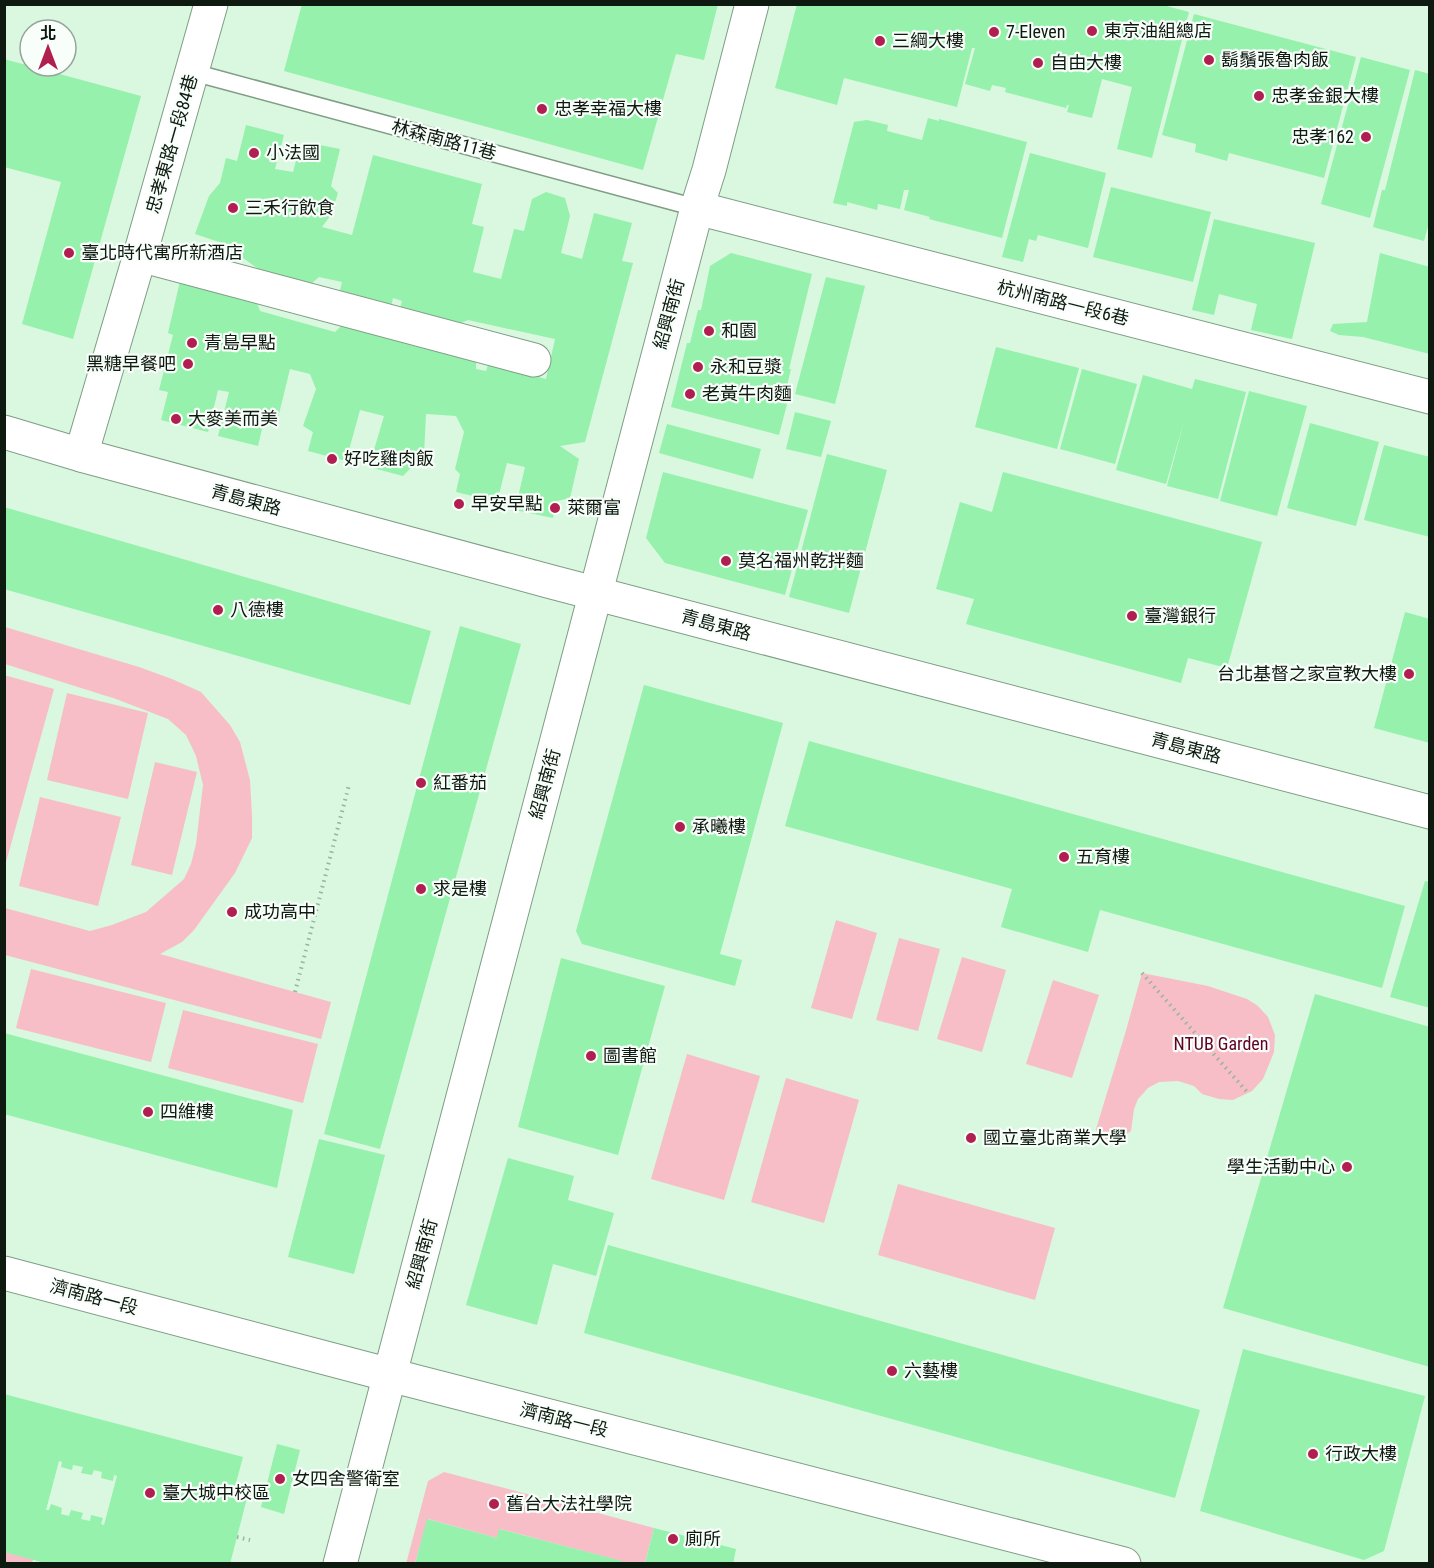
<svg xmlns="http://www.w3.org/2000/svg" width="1434" height="1568" font-family="'Roboto Condensed','Noto Sans TC',sans-serif">
	<style>
		.green { fill: #f7bec7 }
		.building { fill: #95f1ac; fill-rule: evenodd }
		.lines { fill: none; stroke-linecap: round; stroke-linejoin: round }
		.service-casing { stroke: #7f9d85; stroke-width: 19 }
		.minor-casing { stroke: #7f9d85; stroke-width: 35 }
		.tertiary-casing { stroke: #7f9d85; stroke-width: 35 }
		.path { stroke: #9ab39f; stroke-width: 4; stroke-dasharray: 1.5 4.5; stroke-linecap: butt }
		.service { stroke: #fff; stroke-width: 16 }
		.minor { stroke: #fff; stroke-width: 33 }
		.tertiary { stroke: #fff; stroke-width: 33 }
		.poi-dot { fill: #b01f4f; stroke: #f8fef9; stroke-width: 2 }
		.labels { text-anchor: middle; stroke-width: 4.5; stroke-linejoin: round; paint-order: stroke }
		.poi-label { font-size: 18px; fill: #0e1910; stroke: #f8fef9; text-anchor: start }
		.street-label { font-size: 18px; fill: #0e1910; stroke: #f8fef9 }
		.park-label { font-size: 18px; fill: #630026; stroke: #f8fef9 }
	</style>
	<rect width="100%" height="100%" fill="#d9f8df"/>
	<g class="green">
		<polygon points="5,627 139,667 172,679 201,692 230,725 240,742 250,780 252,816 252,838 235,873 194,930 182,942 160,954 331,1002 321,1039 5,955 5,908 90,931 112,925 146,912 184,879 191,864 196,844 203,785 196,756 186,735 168,719 116,699 5,664"/>
		<polygon points="4,675 54,689 5,866 4,865"/>
		<polygon points="67,693 148,713 128,799 47,780"/>
		<polygon points="155,762 197,772 172,875 131,865"/>
		<polygon points="40,797 121,817 98,906 19,886"/>
		<polygon points="836,920 877,933 852,1019 811,1008"/>
		<polygon points="899,938 940,949 918,1031 876,1020"/>
		<polygon points="962,957 1006,970 982,1052 937,1039"/>
		<polygon points="31,969 166,1003 151,1062 16,1028"/>
		<path d="M1142,973L1208,986L1247,999L1258,1006L1268,1017L1275,1035L1274,1052L1263,1079L1252,1091L1233,1100L1219,1099L1202,1094L1194,1086L1178,1081L1159,1082L1148,1088L1138,1099L1134,1109L1131,1131C1119,1140 1113,1139 1099,1139L1096,1129L1125,1034Z"/>
		<polygon points="1053,980 1099,995 1072,1078 1026,1064"/>
		<polygon points="183,1010 318,1044 303,1103 168,1068"/>
		<polygon points="687,1054 760,1076 724,1200 651,1179"/>
		<polygon points="786,1078 859,1100 824,1223 751,1202"/>
		<polygon points="898,1184 1055,1228 1035,1300 878,1255"/>
		<polygon points="444,1472 654,1528 645,1562 647,1563 621,1564 621,1561 500,1529 497,1538 428,1519 415,1563 406,1564 428,1481"/>
		<polygon points="4,1552 33,1559 32,1563 5,1563"/>
	</g>
	<g class="building">
		<polygon points="302,4 718,4 704,60 676,54 643,170 284,71"/>
		<polygon points="797,4 1159,4 1189,12 1152,158 1117,149 1132,87 1102,79 1092,118 1067,112 1069,105 1067,105 1066,108 1005,92 1006,88 992,85 990,91 965,84 975,48 972,48 957,107 844,78 837,105 775,88"/>
		<polygon points="1194,14 1356,57 1324,178 1229,153 1227,161 1195,152 1196,144 1162,135"/>
		<polygon points="1361,57 1410,70 1370,218 1321,204"/>
		<polygon points="4,59 141,96 73,339 22,324 61,182 4,167"/>
		<polygon points="1415,70 1430,74 1430,219 1424,241 1373,227 1382,190 1385,190"/>
		<polygon points="928,118 939,121 939,119 1027,142 1002,238 929,219 930,217 904,210 909,190 904,190 900,209 878,204 877,210 847,202 847,206 833,203 854,122 867,120 888,125 887,131 922,140"/>
		<polygon points="246,125 284,135 275,169 293,172 297,157 310,143 340,149 331,186 338,193 331,215 322,227 352,235 373,155 482,184 472,224 484,227 473,272 501,279 514,229 524,231 532,199 546,192 565,198 570,216 561,253 582,259 594,213 632,223 622,261 633,263 585,442 560,446 579,459 570,498 557,501 553,518 515,510 525,467 507,463 497,502 456,492 460,474 455,469 464,432 456,416 426,414 424,454 403,476 369,467 384,416 360,410 346,461 308,451 313,432 303,426 316,389 310,374 290,369 278,418 262,429 258,446 218,436 229,392 218,390 208,432 161,420 168,392 159,390 173,335 168,333 180,281 256,300 260,311 335,332 342,325 476,362 476,369 486,371 488,365 546,379 555,339 468,320 454,326 399,312 402,301 393,298 391,307 339,294 342,282 319,277 312,283 260,270 222,243 195,234 209,196 220,183 226,158 237,161"/>
		<polygon points="1030,153 1106,173 1088,248 1038,235 1036,241 1029,239 1023,262 1002,257"/>
		<polygon points="1111,187 1211,212 1193,282 1093,257"/>
		<polygon points="1214,219 1315,243 1292,339 1251,330 1257,304 1219,294 1214,315 1192,310"/>
		<polygon points="731,253 812,274 789,369 791,369 783,402 787,404 779,435 671,407 687,343 690,343 698,310 701,310 710,266"/>
		<polygon points="1380,253 1430,267 1430,354 1363,337 1339,335 1330,331 1333,324 1367,322"/>
		<polygon points="826,277 865,286 835,404 795,394"/>
		<polygon points="996,347 1079,368 1057,449 975,427"/>
		<polygon points="1082,369 1137,384 1115,464 1060,449"/>
		<polygon points="1143,375 1192,389 1195,379 1246,392 1218,499 1167,486 1184,421 1166,484 1116,470"/>
		<polygon points="1249,391 1307,406 1277,516 1220,501"/>
		<polygon points="795,412 831,421 821,457 786,449"/>
		<polygon points="1310,423 1379,442 1356,526 1287,508"/>
		<polygon points="667,424 761,449 753,479 659,453"/>
		<polygon points="1384,445 1430,457 1430,537 1364,520"/>
		<polygon points="827,454 887,470 849,613 789,597"/>
		<polygon points="663,472 808,510 785,595 665,563 646,538"/>
		<polygon points="1003,472 1262,542 1227,668 1188,658 1181,683 966,624 974,599 936,589 960,502 992,512"/>
		<polygon points="4,507 431,631 410,705 4,589"/>
		<polygon points="1405,612 1430,619 1430,743 1374,728"/>
		<polygon points="460,626 521,644 380,1149 324,1134"/>
		<polygon points="644,685 783,723 720,954 742,960 735,986 582,944 576,931"/>
		<polygon points="809,741 1405,906 1382,988 1100,910 1088,952 1001,927 1012,889 785,826"/>
		<polygon points="1425,881 1430,882 1430,1008 1390,997"/>
		<polygon points="561,958 665,986 618,1155 518,1127"/>
		<polygon points="1315,994 1430,1027 1430,1367 1223,1308"/>
		<polygon points="4,1033 293,1110 277,1188 4,1114"/>
		<polygon points="319,1139 385,1155 354,1274 288,1257"/>
		<polygon points="508,1158 574,1176 568,1200 614,1213 596,1276 553,1264 537,1325 466,1305"/>
		<polygon points="608,1245 1200,1410 1175,1498 584,1333"/>
		<polygon points="1243,1349 1425,1396 1384,1551 1364,1560 1200,1511"/>
		<path d="M4,1394L243,1457L233,1494L247,1498L230,1564H49L4,1552ZM59,1461L62,1462L61,1467L72,1470L73,1465L83,1467L81,1473L92,1475L94,1470L102,1472L101,1478L113,1481L114,1475L117,1476L104,1525L101,1524L103,1518L91,1515L90,1521L81,1519L83,1513L71,1510L69,1516L61,1514L62,1508L51,1504L49,1510H46Z"/>
		<polygon points="277,1444 300,1450 284,1514 261,1507"/>
		<polygon points="427,1519 497,1538 499,1529 622,1561 621,1564 415,1564"/>
		<polygon points="654,1528 736,1549 733,1564 645,1563"/>
	</g>
	<g class="lines">
		<g class="service-casing">
			<polyline id="service" points="192,72 697,208"/>
		</g>
		<g class="minor-casing">
			<g id="minor">
				<polyline points="697,208 1430,397"/>
				<polyline points="140,255 534,360"/>
				<polyline points="4,432 81,455 548,581 1430,812"/>
				<polyline points="81,455 140,255 211,4"/>
				<polyline points="340,1564 697,208 709,170 752,4"/>
			</g>
		</g>
		<g class="tertiary-casing">
			<polyline id="tertiary" points="4,1273 390,1375 1124,1564"/>
		</g>
		<g class="path">
			<polyline points="1142,973 1248,1093"/>
			<polyline points="295,992 349,785"/>
			<polyline points="237,1537 250,1540"/>
		</g>
		<use href="#service" class="service"/>
		<use href="#minor" class="minor"/>
		<use href="#tertiary" class="tertiary"/>
	</g>
	<g class="poi-dot">
		<circle cx="1092" cy="31" r="6"/>
		<circle cx="994" cy="32" r="6"/>
		<circle cx="880" cy="41" r="6"/>
		<circle cx="1209" cy="60" r="6"/>
		<circle cx="1038" cy="63" r="6"/>
		<circle cx="1259" cy="96" r="6"/>
		<circle cx="542" cy="109" r="6"/>
		<circle cx="1366" cy="137" r="6"/>
		<circle cx="254" cy="153" r="6"/>
		<circle cx="233" cy="208" r="6"/>
		<circle cx="69" cy="253" r="6"/>
		<circle cx="709" cy="331" r="6"/>
		<circle cx="192" cy="343" r="6"/>
		<circle cx="188" cy="364" r="6"/>
		<circle cx="698" cy="367" r="6"/>
		<circle cx="690" cy="394" r="6"/>
		<circle cx="176" cy="419" r="6"/>
		<circle cx="332" cy="459" r="6"/>
		<circle cx="459" cy="504" r="6"/>
		<circle cx="555" cy="508" r="6"/>
		<circle cx="726" cy="561" r="6"/>
		<circle cx="218" cy="610" r="6"/>
		<circle cx="1132" cy="616" r="6"/>
		<circle cx="1409" cy="674" r="6"/>
		<circle cx="421" cy="783" r="6"/>
		<circle cx="680" cy="827" r="6"/>
		<circle cx="1064" cy="857" r="6"/>
		<circle cx="421" cy="889" r="6"/>
		<circle cx="232" cy="912" r="6"/>
		<circle cx="591" cy="1056" r="6"/>
		<circle cx="148" cy="1112" r="6"/>
		<circle cx="971" cy="1138" r="6"/>
		<circle cx="1347" cy="1167" r="6"/>
		<circle cx="892" cy="1371" r="6"/>
		<circle cx="1313" cy="1454" r="6"/>
		<circle cx="280" cy="1479" r="6"/>
		<circle cx="150" cy="1493" r="6"/>
		<circle cx="494" cy="1504" r="6"/>
		<circle cx="673" cy="1539" r="6"/>
	</g>
	<g class="labels">
		<g class="poi-label">
			<text x="1104" y="37">東京油組總店</text>
			<text x="1006" y="38">7-Eleven</text>
			<text x="892" y="47">三綱大樓</text>
			<text x="1221" y="66">鬍鬚張魯肉飯</text>
			<text x="1050" y="69">自由大樓</text>
			<text x="1271" y="102">忠孝金銀大樓</text>
			<text x="554" y="115">忠孝幸福大樓</text>
			<text x="1354" y="143" text-anchor="end">忠孝162</text>
			<text x="266" y="159">小法國</text>
			<text x="245" y="214">三禾行飲食</text>
			<text x="81" y="259">臺北時代寓所新酒店</text>
			<text x="721" y="337">和園</text>
			<text x="204" y="349">青島早點</text>
			<text x="176" y="370" text-anchor="end">黑糖早餐吧</text>
			<text x="710" y="373">永和豆漿</text>
			<text x="702" y="400">老黃牛肉麵</text>
			<text x="188" y="425">大麥美而美</text>
			<text x="344" y="465">好吃雞肉飯</text>
			<text x="471" y="510">早安早點</text>
			<text x="567" y="514">萊爾富</text>
			<text x="738" y="567">莫名福州乾拌麵</text>
			<text x="230" y="616">八德樓</text>
			<text x="1144" y="622">臺灣銀行</text>
			<text x="1397" y="680" text-anchor="end">台北基督之家宣教大樓</text>
			<text x="433" y="789">紅番茄</text>
			<text x="692" y="833">承曦樓</text>
			<text x="1076" y="863">五育樓</text>
			<text x="433" y="895">求是樓</text>
			<text x="244" y="918">成功高中</text>
			<text x="603" y="1062">圖書館</text>
			<text x="160" y="1118">四維樓</text>
			<text x="983" y="1144">國立臺北商業大學</text>
			<text x="1335" y="1173" text-anchor="end">學生活動中心</text>
			<text x="904" y="1377">六藝樓</text>
			<text x="1325" y="1460">行政大樓</text>
			<text x="292" y="1485">女四舍警衛室</text>
			<text x="162" y="1499">臺大城中校區</text>
			<text x="506" y="1510">舊台大法社學院</text>
			<text x="685" y="1545">廁所</text>
		</g>
		<g class="street-label">
			<text transform="translate(444 140) rotate(15)" y="6">林森南路11巷</text>
			<text transform="translate(172 144) rotate(-74)" y="6">忠孝東路一段84巷</text>
			<text transform="translate(1063 303) rotate(14)" y="6">杭州南路一段6巷</text>
			<text transform="translate(669 314) rotate(-75)" y="6">紹興南街</text>
			<text transform="translate(246 500) rotate(15)" y="6">青島東路</text>
			<text transform="translate(716 625) rotate(15)" y="6">青島東路</text>
			<text transform="translate(1186 748) rotate(15)" y="6">青島東路</text>
			<text transform="translate(545 784) rotate(-75)" y="6">紹興南街</text>
			<text transform="translate(422 1254) rotate(-75)" y="6">紹興南街</text>
			<text transform="translate(94 1297) rotate(15)" y="6">濟南路一段</text>
			<text transform="translate(564 1420) rotate(14)" y="6">濟南路一段</text>
		</g>
		<g class="park-label">
			<text x="1221" y="1050">NTUB Garden</text>
		</g>
	</g>
	<rect width="1434" height="1568" fill="none" stroke="#0e1910" stroke-width="12"/>
	<g transform="translate(48 48)"><circle r="28" fill="#f8fef9" stroke="#9aa29c" stroke-width="1.5"/>
	<path d="M0-4.5L10 22L0 15L-10 22Z" fill="#b01f4f"/>
	<text y="-9" font-size="16" font-weight="bold" text-anchor="middle" fill="#0e1910">北</text>
	</g>
</svg>
